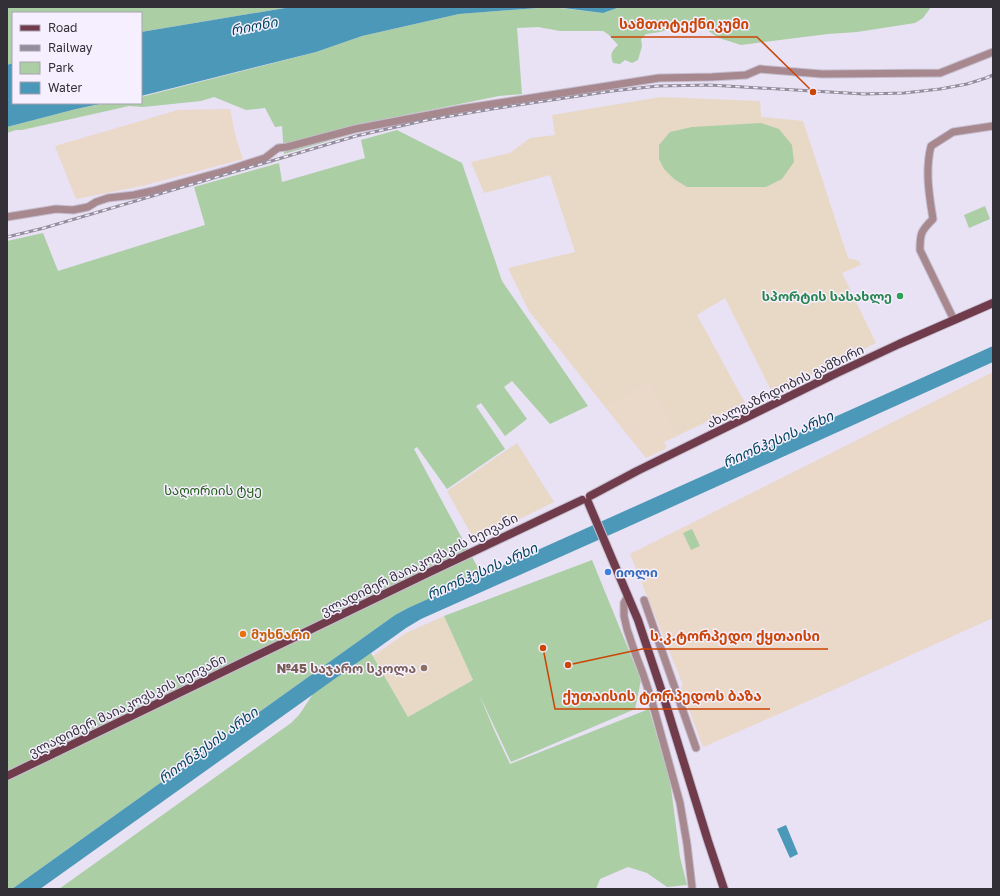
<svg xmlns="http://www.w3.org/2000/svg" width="1000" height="896" font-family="'Golos Text','Noto Sans Georgian',sans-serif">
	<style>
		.industrial { fill: #ead8c8 }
		.education { fill: #e8d9c6 }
		.green { fill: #abcea5 }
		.water { fill: #4b98b9 }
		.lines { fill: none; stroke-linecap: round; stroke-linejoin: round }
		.minor-casing { stroke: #c5bece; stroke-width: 9 }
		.major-casing { stroke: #c5bece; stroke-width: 10 }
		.minor { stroke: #a8888f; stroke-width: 7 }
		.major { stroke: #703b4a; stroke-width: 8 }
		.rail-casing { stroke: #948e9c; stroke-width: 3 }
		.rail { stroke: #f6efff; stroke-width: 1.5; stroke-dasharray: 4.5; stroke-linecap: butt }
		.leisure-dot { fill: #2e9e5b; stroke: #f6efff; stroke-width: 1.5 }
		.shop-dot { fill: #3f7fe0; stroke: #f6efff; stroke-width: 1.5 }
		.food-dot { fill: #e8710a; stroke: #f6efff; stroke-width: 1.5 }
		.education-dot { fill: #8d6e63; stroke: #f6efff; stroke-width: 1.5 }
		.labels { text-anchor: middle; stroke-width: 3; stroke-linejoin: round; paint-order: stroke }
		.leisure-label { font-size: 13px; font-weight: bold; fill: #27864d; stroke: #f6efff; text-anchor: end }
		.street-label { font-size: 13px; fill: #333037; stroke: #f6efff }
		.park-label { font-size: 13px; fill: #205d16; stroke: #f6efff }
		.shop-label { font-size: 13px; font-weight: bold; fill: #366cbe; stroke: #f6efff; text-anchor: start }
		.food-label { font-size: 13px; font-weight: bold; fill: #c56008; stroke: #f6efff; text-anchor: start }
		.education-label { font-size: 13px; font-weight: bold; fill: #785e54; stroke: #f6efff; text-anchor: end }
		.water-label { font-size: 14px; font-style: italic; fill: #00455c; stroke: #f6efff }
		.leader { fill: none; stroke: #cb4506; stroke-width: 1.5 }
		.callout-dot { fill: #cb4506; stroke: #f6efff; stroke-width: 1.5 }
		.callout-label { font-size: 14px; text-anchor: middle; font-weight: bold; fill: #cb4506; stroke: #f6efff; stroke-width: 3; stroke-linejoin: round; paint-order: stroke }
	</style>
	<rect width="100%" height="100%" fill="#e9e1f4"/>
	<g class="industrial">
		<polygon points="230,109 236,138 243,159 142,186 76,199 55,146 178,110"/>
		<polygon points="993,372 993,618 813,699 703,747 681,688 683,685 630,554"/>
		<polygon points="649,383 677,436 664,442 667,448 646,458 606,408"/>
	</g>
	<g class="education">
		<polygon points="661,97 760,101 761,117 803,121 848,258 859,261 861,265 842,273 876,343 773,394 725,298 697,315 745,403 677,436 649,383 606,408 529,311 508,268 575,252 550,175 484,193 471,162 510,153 530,138 555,135 552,115"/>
		<polygon points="517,443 554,502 475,541 447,491"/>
		<polygon points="444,616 473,680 408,717 373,656 406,633"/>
	</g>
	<g class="green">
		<polygon points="7,7 291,7 141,32 141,13 13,13 13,63 7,65"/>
		<path d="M551,7L603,13L620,7H931L923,18L915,23L857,32L828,34L741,45L719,38L695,22L660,32L646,34L641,39L642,46L638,60L632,63L625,60L620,64L613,63C610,54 611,52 618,45L609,35L603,31H560L538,27L517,28L522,94L499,96L361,124L360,132L284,154L282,126L275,127L265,108L246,110L214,97L201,101L143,107L129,106L22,130H16L7,133V127L76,109L108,103H141V97L316,52L362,36L459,14Z"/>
		<polygon points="761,123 779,129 792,145 794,162 782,179 766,187 687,187 674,179 664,169 659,159 659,145 670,132 692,127"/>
		<polygon points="397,130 462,163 502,281 588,406 550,424 512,381 504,387 527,419 505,436 481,403 476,406 505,449 447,489 417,447 414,449 478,568 481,576 408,608 395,615 12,889 7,889 7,241 43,233 58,271 205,225 194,187 279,163 282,182 365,158 361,140"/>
		<polygon points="985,206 990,219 969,228 964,215"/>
		<polygon points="692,529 700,546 691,550 683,533"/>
		<polygon points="592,560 641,680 635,709 511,762 479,694 495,732 510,764 649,709 670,780 680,857 687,885 667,887 647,873 628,867 600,879 596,889 59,889 291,723 299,715 313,694 371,653 408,717 473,680 444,616"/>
	</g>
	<g class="water">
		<polygon points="291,7 551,7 459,14 362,36 316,52 141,96 141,32"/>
		<polygon points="555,7 620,7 603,13"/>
		<polygon points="13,63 13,103 105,103 76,109 7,127 7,65"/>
		<polygon points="993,346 993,362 623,529 421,619 406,628 40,889 12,889 395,615 408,608"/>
		<polygon points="786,825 798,854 790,858 777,829"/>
	</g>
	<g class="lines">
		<g class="minor-casing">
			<g id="minor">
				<polyline points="7,217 56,209 73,210 88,207 96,202 108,198 134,195 152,191 228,170 265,158 278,148 287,147 355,129 460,109 659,78 712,77 746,75 760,69 822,74 940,73 993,52"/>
				<path d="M954,320L920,250C920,233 921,231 933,219C929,195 925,170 931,146L953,132L993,126"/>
				<polyline points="628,596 624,603 624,616 627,629 634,650 643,674 651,698 680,803 687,844 692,887"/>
				<polyline points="644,600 696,748"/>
			</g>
		</g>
		<g class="major-casing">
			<g id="major">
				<polyline points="590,496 637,471 837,373 899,344 993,303"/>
				<polyline points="588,502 638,620 663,695 708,841 724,889"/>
				<polyline points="7,776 430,572 582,500"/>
			</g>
		</g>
		<use href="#minor" class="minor"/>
		<use href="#major" class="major"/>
		<g class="rail-casing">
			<polyline id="rail" points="7,237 44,228 356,136 427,120 492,109 612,91 658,86 709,85 864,94 904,93 940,89 967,84 986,78 993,75"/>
		</g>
		<use href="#rail" class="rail"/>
	</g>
	<circle class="leisure-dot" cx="900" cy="296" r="4"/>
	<circle class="shop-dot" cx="608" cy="572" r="4"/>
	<circle class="food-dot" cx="243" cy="634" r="4"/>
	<circle class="education-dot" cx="424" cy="668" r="4"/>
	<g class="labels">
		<g class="leisure-label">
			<text x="892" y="301">სპორტის სასახლე</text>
		</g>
		<g class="street-label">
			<text transform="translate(785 386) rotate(-26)" y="5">ახალგაზრდობის გამზირი</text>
			<text transform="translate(419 564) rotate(-26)" y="5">ვლადიმერ მაიაკოვსკის ხეივანი</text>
			<text transform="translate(127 705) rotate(-26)" y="5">ვლადიმერ მაიაკოვსკის ხეივანი</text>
		</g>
		<g class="park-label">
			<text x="213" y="495">საღორიის ტყე</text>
		</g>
		<g class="shop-label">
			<text x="616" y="577">იოლი</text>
		</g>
		<g class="food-label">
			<text x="251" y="639">მუხნარი</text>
		</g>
		<g class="education-label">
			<text x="416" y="673">№45 საჯარო სკოლა</text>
		</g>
		<g class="water-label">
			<text transform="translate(254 26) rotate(-11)" y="5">რიონი</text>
			<text transform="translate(778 439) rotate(-24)" y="5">რიონჰესის არხი</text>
			<text transform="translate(482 571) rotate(-24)" y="5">რიონჰესის არხი</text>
			<text transform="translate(208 745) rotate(-36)" y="5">რიონჰესის არხი</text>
		</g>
	</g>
	<path class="leader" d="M813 92L757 37H611M568 665L642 649H828M543 648L555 709H770"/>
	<g class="callout-dot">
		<circle cx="813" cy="92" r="4"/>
		<circle cx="568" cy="665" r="4"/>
		<circle cx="543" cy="648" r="4"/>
	</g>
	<g class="callout-label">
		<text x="684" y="29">სამთოტექნიკუმი</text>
		<text x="735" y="641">ს.კ.ტორპედო ქყთაისი</text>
		<text x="662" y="701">ქუთაისის ტორპედოს ბაზა</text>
	</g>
	<rect width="1000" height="896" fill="none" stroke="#333037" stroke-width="16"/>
	<rect x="12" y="12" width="130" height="92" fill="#f6efff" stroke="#a8a3af"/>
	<rect x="20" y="25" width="20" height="6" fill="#703b4a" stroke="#a8a3af"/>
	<text x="48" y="32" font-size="12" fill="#333037">Road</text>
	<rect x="20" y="45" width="20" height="6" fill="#948e9c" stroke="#a8a3af"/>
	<text x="48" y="52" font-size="12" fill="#333037">Railway</text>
	<rect x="20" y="62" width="20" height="12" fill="#abcea5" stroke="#a8a3af"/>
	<text x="48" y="72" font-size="12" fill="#333037">Park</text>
	<rect x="20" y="82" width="20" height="12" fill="#4b98b9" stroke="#a8a3af"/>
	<text x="48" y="92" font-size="12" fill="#333037">Water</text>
</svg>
